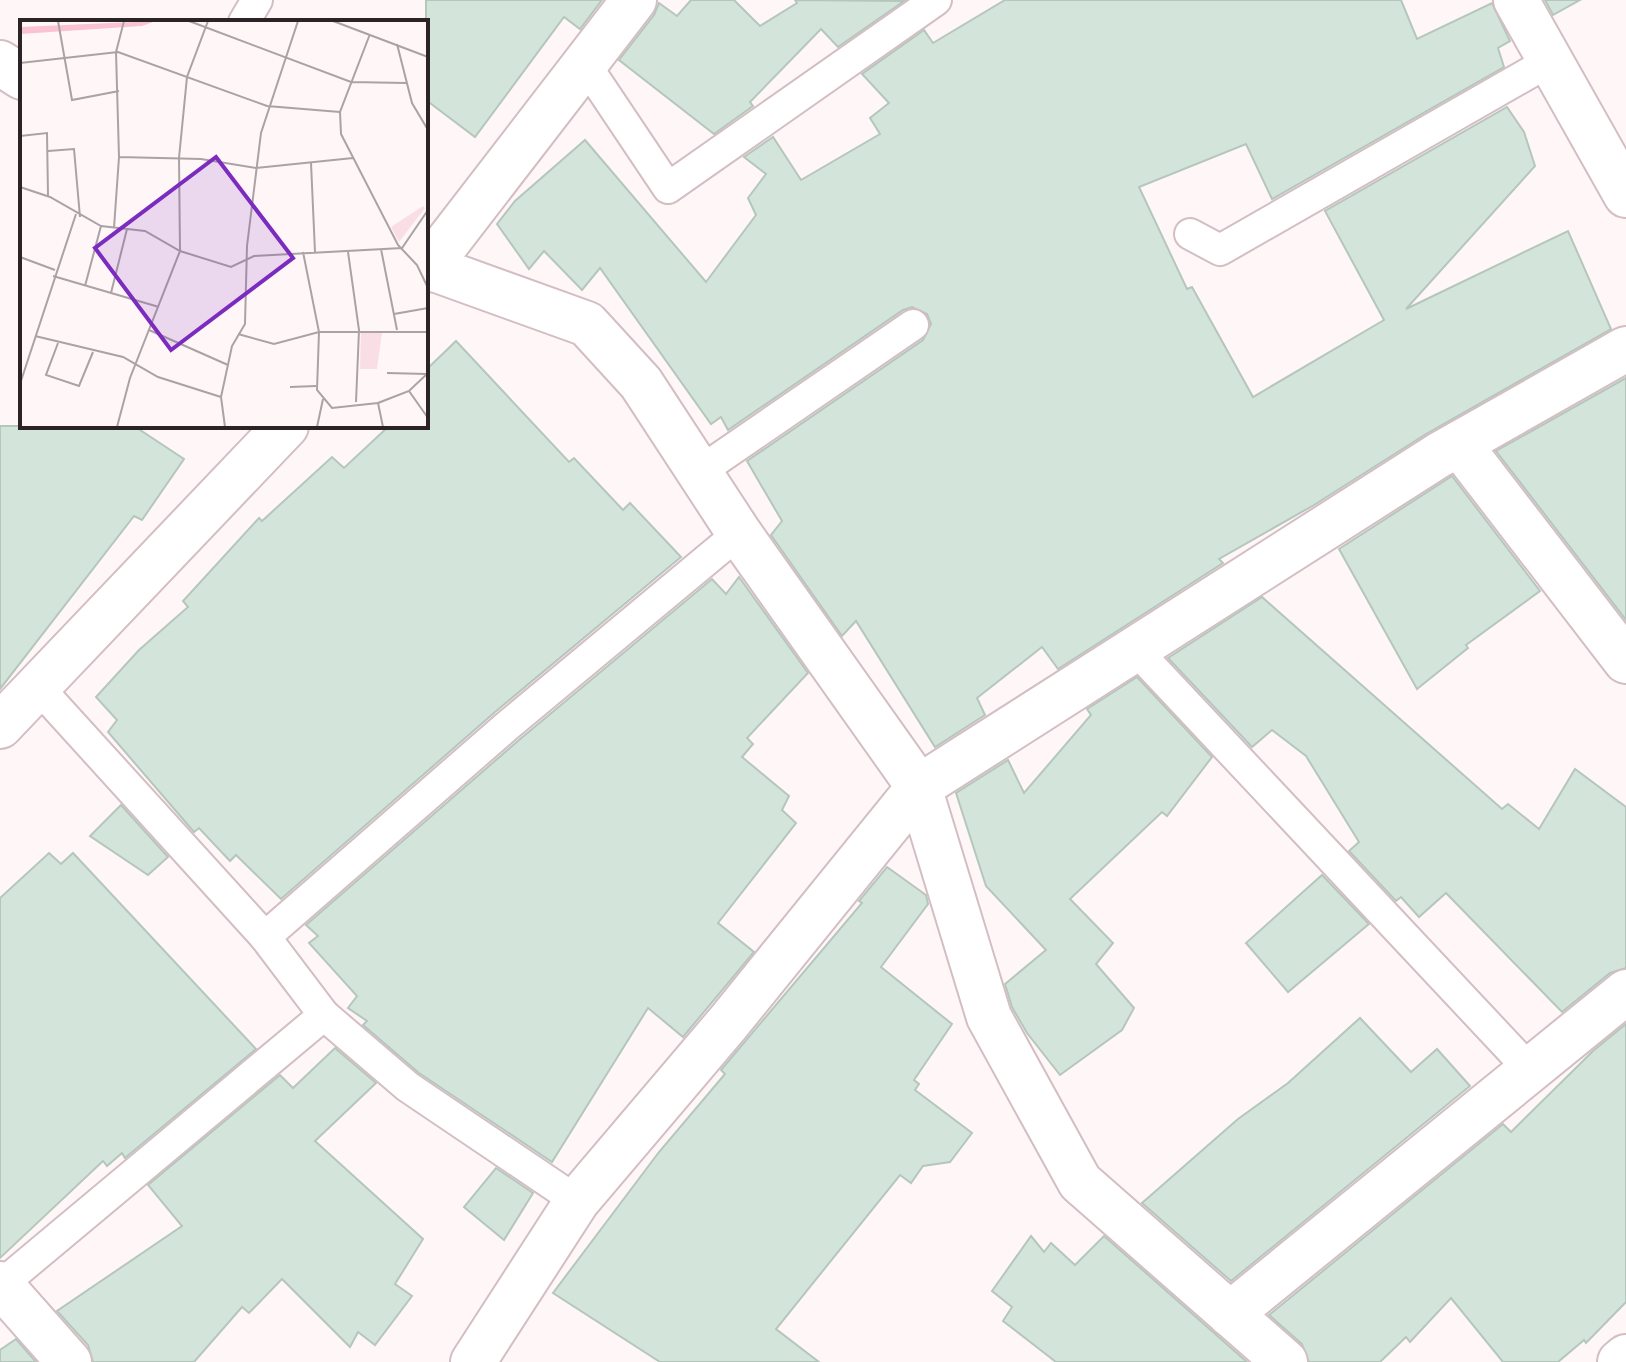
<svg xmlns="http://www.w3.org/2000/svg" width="1626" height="1362" font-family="'IBM Plex Sans',sans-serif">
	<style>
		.building { fill: #d3e5da; stroke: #b5c7bc; stroke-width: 2 }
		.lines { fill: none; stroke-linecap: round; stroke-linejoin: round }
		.lane-casing { stroke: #d3bec4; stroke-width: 34 }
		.street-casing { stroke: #d3bec4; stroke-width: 48 }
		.lane { stroke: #fff; stroke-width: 30 }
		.street { stroke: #fff; stroke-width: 44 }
		.inset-road { fill: none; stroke: #aaa2a4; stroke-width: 2 }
		.view { fill: #7b2cbf; fill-opacity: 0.15; stroke: #7b2cbf; stroke-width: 4 }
		.inset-edge { fill: none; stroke: #2b2325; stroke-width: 4 }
	</style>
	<rect width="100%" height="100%" fill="#fff6f8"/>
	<g class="building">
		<polygon points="426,0 602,0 580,29 564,17 475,137 426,100"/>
		<polygon points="691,0 734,0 760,26 797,3 795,0 904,1 838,47 821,29 750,102 753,106 714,134 619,60 654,15 659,3 677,16"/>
		<polygon points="1005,0 1401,0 1417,39 1492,3 1510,41 1498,48 1504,67 1272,199 1246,144 1139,187 1187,289 1192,287 1253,397 1384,320 1325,211 1507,107 1524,132 1535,166 1406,309 1568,231 1611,329 1426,434 1314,505 1219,559 1223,563 1058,669 1042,647 977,698 985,715 935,747 856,621 842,636 771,535 782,521 747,461 923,340 931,324 927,314 912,307 903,310 728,430 721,417 711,424 600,268 582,290 544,251 529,269 497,224 515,201 585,140 706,282 756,215 748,198 766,174 744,157 773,137 801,180 880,134 870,118 889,103 862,74 924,30 933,43"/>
		<polygon points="1545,0 1580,0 1553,15"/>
		<polygon points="456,341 569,462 574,458 623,510 630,503 681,557 495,712 281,899 236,855 230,861 199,828 194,832 108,732 117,720 96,697 139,650 188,607 183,601 259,518 262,521 332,457 344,468 389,426 426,426 426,370"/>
		<polygon points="1626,378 1626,620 1496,451"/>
		<polygon points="0,426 134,426 184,459 142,520 134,516 0,689"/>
		<polygon points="1452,476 1540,591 1466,645 1468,648 1417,689 1339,549"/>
		<polygon points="739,577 808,673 747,738 753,744 742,757 789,796 782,810 796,823 718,923 754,952 683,1037 648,1008 552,1162 419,1073 363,1025 367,1021 348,1008 357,996 309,943 318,936 306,925 519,740 712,579 726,594"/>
		<polygon points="1262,597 1502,809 1508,804 1539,829 1575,769 1626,807 1626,968 1610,973 1562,1012 1446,893 1419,917 1401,897 1396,901 1349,851 1359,842 1306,756 1272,730 1252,747 1168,658"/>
		<polygon points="1137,677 1212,757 1167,816 1162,812 1070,899 1113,943 1096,964 1134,1008 1122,1030 1060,1075 1027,1033 1012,1007 1005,984 1046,950 986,886 956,793 1008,760 1024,793 1091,715 1087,709"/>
		<polygon points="121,805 168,857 148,875 90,836"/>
		<polygon points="49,853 61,864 73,853 256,1049 125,1158 122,1153 107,1166 103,1161 0,1258 0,898"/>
		<polygon points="887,867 926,895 928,904 881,967 952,1024 914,1080 919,1084 915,1090 972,1133 950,1162 923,1166 911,1183 900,1175 776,1329 819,1362 660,1362 553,1293 659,1152 725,1074 721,1070 862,903 859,901"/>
		<polygon points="1322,875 1369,924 1288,992 1246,943"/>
		<polygon points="1360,1018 1411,1072 1437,1049 1470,1086 1231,1281 1142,1203 1238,1119 1288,1083"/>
		<polygon points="1626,1024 1626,1302 1586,1343 1584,1340 1558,1362 1503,1362 1451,1298 1410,1342 1406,1337 1380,1362 1309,1362 1302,1344 1269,1315 1503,1124 1511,1132 1593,1051"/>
		<polygon points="335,1048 376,1083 315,1141 423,1239 395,1284 412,1296 375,1345 358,1332 350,1347 282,1279 249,1313 242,1307 194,1362 93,1362 88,1345 57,1311 182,1226 148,1185 280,1075 293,1088"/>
		<polygon points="496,1168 533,1193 504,1240 464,1207"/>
		<polygon points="1031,1236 1044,1252 1051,1243 1075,1265 1104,1236 1247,1362 1056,1362 1003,1321 1012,1307 992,1291"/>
		<polygon points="16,1339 36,1362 0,1362 0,1350"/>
	</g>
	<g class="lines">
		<g class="lane-casing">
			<g id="lane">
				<polyline points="244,22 257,0"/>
				<polyline points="585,64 668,188 936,0"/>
				<polyline points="1190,234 1220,250 1550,61"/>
				<polyline points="699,472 913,325"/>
				<polyline points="1135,649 1530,1070"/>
				<polyline points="37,686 265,937 324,1015 408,1087 577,1201"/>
				<polyline points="265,937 507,726 739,533"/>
				<polyline points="1,1285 324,1015"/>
			</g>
		</g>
		<g class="street-casing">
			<g id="street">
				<polyline points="1516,0 1626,195"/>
				<polyline points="0,63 22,77"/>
				<polyline points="426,266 587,324 641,383 739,533 919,787 989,1017 1080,1182 1285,1362"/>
				<polyline points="426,270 634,0"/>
				<polyline points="1459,444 1626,661"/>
				<polyline points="0,726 286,426"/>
				<polyline points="0,1284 69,1362"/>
				<polyline points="1230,1314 1626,992"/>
				<polyline points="473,1362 577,1201 728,1023 919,787 1439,455 1626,349"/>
				<polyline points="1620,1362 1626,1357"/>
			</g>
		</g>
		<use href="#lane" class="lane"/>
		<use href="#street" class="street"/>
	</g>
	<g transform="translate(20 20)">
		<rect width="408" height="408" fill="#fff6f8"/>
		<path d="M341,311L362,312L357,349H340Z" fill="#fadee6"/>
		<path d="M403,186L405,188L379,222L371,207Z" fill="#fadee6"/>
		<path d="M136,1L122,6L0,14V7Z" fill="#f9c3d3"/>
		<path class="inset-road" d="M38,1L52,80L99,71M169,1L331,62L386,63M313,1L408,37M350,14L320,92L321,114L378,225L397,245L408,268M377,24L392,83L408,110M0,43L98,32L247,86L320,92M0,116L27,113L28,176M28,131L54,129L60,197M99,137L181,139L236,148L333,138M291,143L295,232M0,167L30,177L81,206L125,211L160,231L211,247L234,236L382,228L408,190M94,208L99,137L96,32L104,1M361,229L377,310M283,232L299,312L297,370L312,388L358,383M328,232L339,310L336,382M0,237L35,250M33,256L139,287M65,266L81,206M91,273L107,209M374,294L408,288M129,310L208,345M218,314L254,324L299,312H408M15,316L103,337L138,357L201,377M38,323L26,355L59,366L73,332M367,353L407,354M0,364L56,194M270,367L296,366M389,371L408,398M97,407L110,358L160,231L159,138L167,57L188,1M216,407H205L201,377L212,326L225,304L227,226L241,113L278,1M297,407L303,379M363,407L358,383L389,371L408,353"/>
		<path class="view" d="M196,137L273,238L151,330L75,228Z"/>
		<rect width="408" height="408" class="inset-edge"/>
	</g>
</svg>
